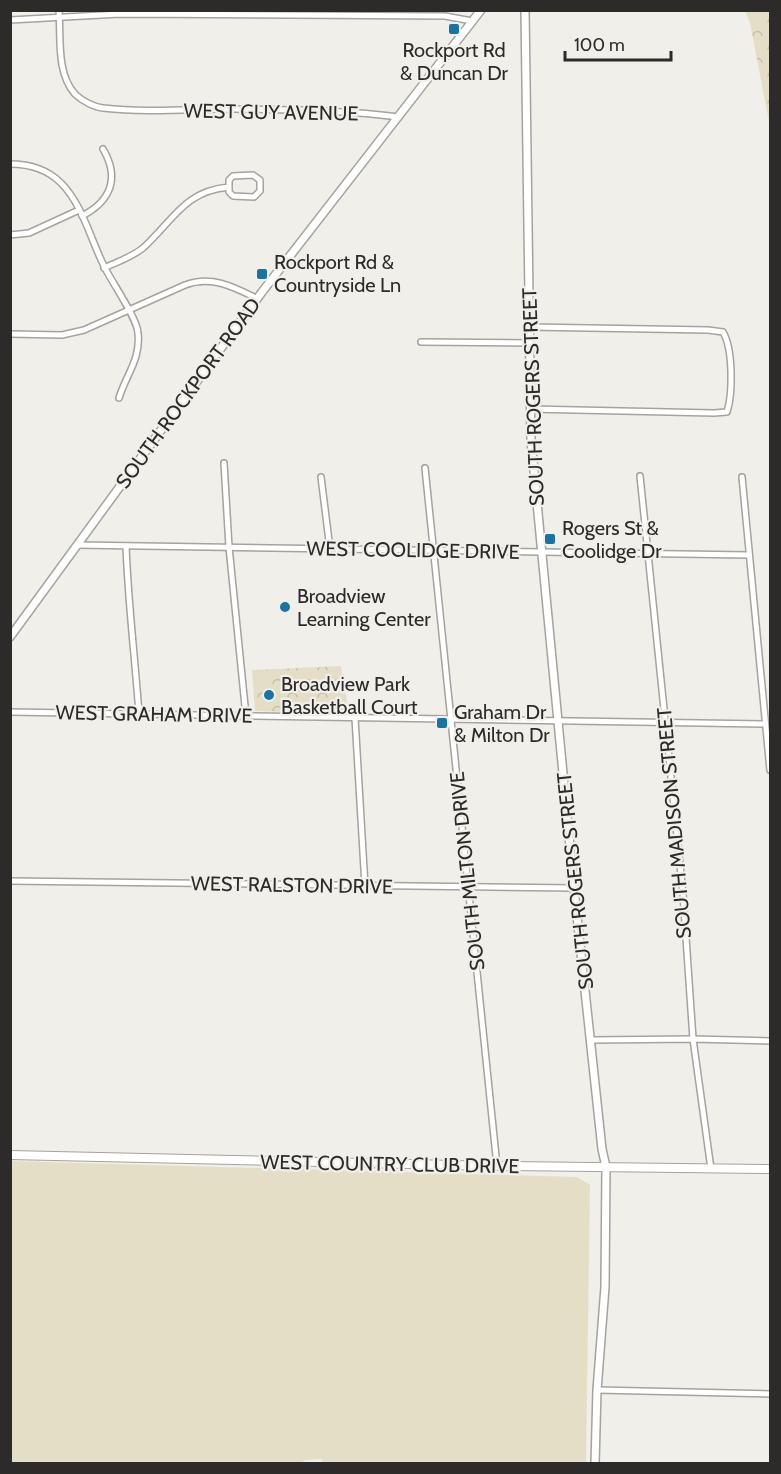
<svg xmlns="http://www.w3.org/2000/svg" width="781" height="1474" font-family="Cabin,sans-serif">
	<style>
		.grass { fill: #e5dec7 }
		.park { fill: url(#park-crowns) }
		.lines { fill: none; stroke-linecap: round; stroke-linejoin: round }
		.minor-casing { stroke: #a4a39f; stroke-width: 8 }
		.tertiary-casing { stroke: #a4a39f; stroke-width: 10 }
		.secondary-casing { stroke: #a4a39f; stroke-width: 10 }
		.minor { stroke: #fff; stroke-width: 5 }
		.tertiary { stroke: #fff; stroke-width: 7 }
		.secondary { stroke: #fff; stroke-width: 8 }
		.poi-dot { fill: #1974a3; stroke: #f0efea; stroke-width: 2 }
		.labels { text-anchor: middle; stroke-width: 4.5; stroke-linejoin: round; paint-order: stroke }
		.poi-label { font-size: 20px; fill: #2c2b2a; stroke: #f0efea; text-anchor: start }
		.street-label { font-size: 20px; fill: #2c2b2a; stroke: #f0efea }
	</style>
	<defs>
		<pattern id="park-crowns" width="20" height="18" patternUnits="userSpaceOnUse" patternTransform="scale(1.5)"><rect width="20" height="18" fill="#e5dec7"/><path d="M2 6a3 3 0 1 1 6 0M12 15a3 3 0 1 1 6 0" fill="none" stroke="#c5bfab"/></pattern>
	</defs>
	<rect width="100%" height="100%" fill="#f0efea"/>
	<polygon class="grass" points="11,1161 577,1177 590,1185 586,1463 324,1464 321,1459 305,1460 299,1464 11,1463"/>
	<g class="park">
		<polygon points="745,11 770,11 770,127 750,23"/>
		<polygon points="341,666 349,714 255,711 252,670"/>
	</g>
	<g class="lines">
		<g class="minor-casing">
			<g id="minor">
				<path d="M59,10C61,37 56,73 75,94C82,101 94,107 103,108C147,113 191,109 235,109C290,110 346,110 399,117"/>
				<polyline points="10,20 120,14 445,16 472,21"/>
				<path d="M10,164C29,164 47,169 61,183C83,205 91,241 105,268C113,284 137,318 138,333C141,359 126,375 119,398"/>
				<path d="M82,216C111,201 120,178 103,149"/>
				<polyline points="10,235 29,233 79,210"/>
				<path d="M104,268C117,262 132,257 143,248C173,221 184,191 229,187V192L233,196L254,197L260,191V180L253,175L233,176L229,180V187"/>
				<path d="M529,327L708,330L723,332C733,349 733,393 727,412L714,413L530,409"/>
				<path d="M10,334L62,335L84,330L185,285C212,275 234,287 258,299"/>
				<polyline points="421,342 530,343"/>
				<polyline points="224,463 229,547 246,716"/>
				<polyline points="425,468 497,1166"/>
				<polyline points="640,476 683,894 693,1039 711,1169"/>
				<polyline points="321,477 330,549"/>
				<polyline points="742,477 770,770"/>
				<polyline points="77,545 749,555"/>
				<path d="M126,546C128,602 135,658 139,714"/>
				<polyline points="10,712 765,724"/>
				<polyline points="355,718 365,886"/>
				<polyline points="10,881 574,888"/>
				<polyline points="592,1040 693,1039 770,1041"/>
				<polyline points="597,1390 770,1394"/>
			</g>
		</g>
		<g class="tertiary-casing">
			<g id="tertiary">
				<polyline points="525,10 531,440 574,888 602,1149 606,1167 605,1287 597,1390 595,1464"/>
				<polyline points="10,637 262,292 481,10"/>
			</g>
		</g>
		<g class="secondary-casing">
			<polyline id="secondary" points="10,1155 497,1166 770,1169"/>
		</g>
		<use href="#minor" class="minor"/>
		<use href="#tertiary" class="tertiary"/>
		<use href="#secondary" class="secondary"/>
	</g>
	<g class="poi-dot">
		<rect x="448" y="23" width="12" height="12" rx="3"/>
		<rect x="256" y="268" width="12" height="12" rx="3"/>
		<rect x="544" y="533" width="12" height="12" rx="3"/>
		<circle cx="285" cy="607" r="6"/>
		<circle cx="269" cy="695" r="6"/>
		<rect x="436" y="717" width="12" height="12" rx="3"/>
	</g>
	<g class="labels">
		<g class="poi-label">
			<text x="454" y="57" text-anchor="middle">Rockport Rd<tspan x="454" dy="23">&amp; Duncan Dr</tspan></text>
			<text x="274" y="269">Rockport Rd &amp;<tspan x="274" dy="23">Countryside Ln</tspan></text>
			<text x="562" y="535">Rogers St &amp;<tspan x="562" dy="23">Coolidge Dr</tspan></text>
			<text x="297" y="603">Broadview<tspan x="297" dy="23">Learning Center</tspan></text>
			<text x="281" y="691">Broadview Park<tspan x="281" dy="23">Basketball Court</tspan></text>
			<text x="454" y="719">Graham Dr<tspan x="454" dy="23">&amp; Milton Dr</tspan></text>
		</g>
		<g class="street-label">
			<text transform="translate(271 112) rotate(1)" y="7">WEST GUY AVENUE</text>
			<text transform="translate(188 393) rotate(-54)" y="7">SOUTH ROCKPORT ROAD</text>
			<text transform="translate(533 397) rotate(-92)" y="7">SOUTH ROGERS STREET</text>
			<text transform="translate(413 550) rotate(1)" y="7">WEST COOLIDGE DRIVE</text>
			<text transform="translate(154 714) rotate(1)" y="7">WEST GRAHAM DRIVE</text>
			<text transform="translate(674 823) rotate(-95)" y="7">SOUTH MADISON STREET</text>
			<text transform="translate(467 871) rotate(-96)" y="7">SOUTH MILTON DRIVE</text>
			<text transform="translate(575 881) rotate(-96)" y="7">SOUTH ROGERS STREET</text>
			<text transform="translate(292 885) rotate(1)" y="7">WEST RALSTON DRIVE</text>
			<text transform="translate(390 1164) rotate(1)" y="7">WEST COUNTRY CLUB DRIVE</text>
		</g>
	</g>
	<rect width="781" height="1474" fill="none" stroke="#2c2b2a" stroke-width="24"/>
	<path d="M565 51v9h106v-9" fill="none" stroke="#2c2b2a" stroke-width="3"/>
	<text x="574" y="51" font-size="18" fill="#2c2b2a" stroke="#f0efea" stroke-width="4.5" paint-order="stroke">100 m</text>
</svg>
